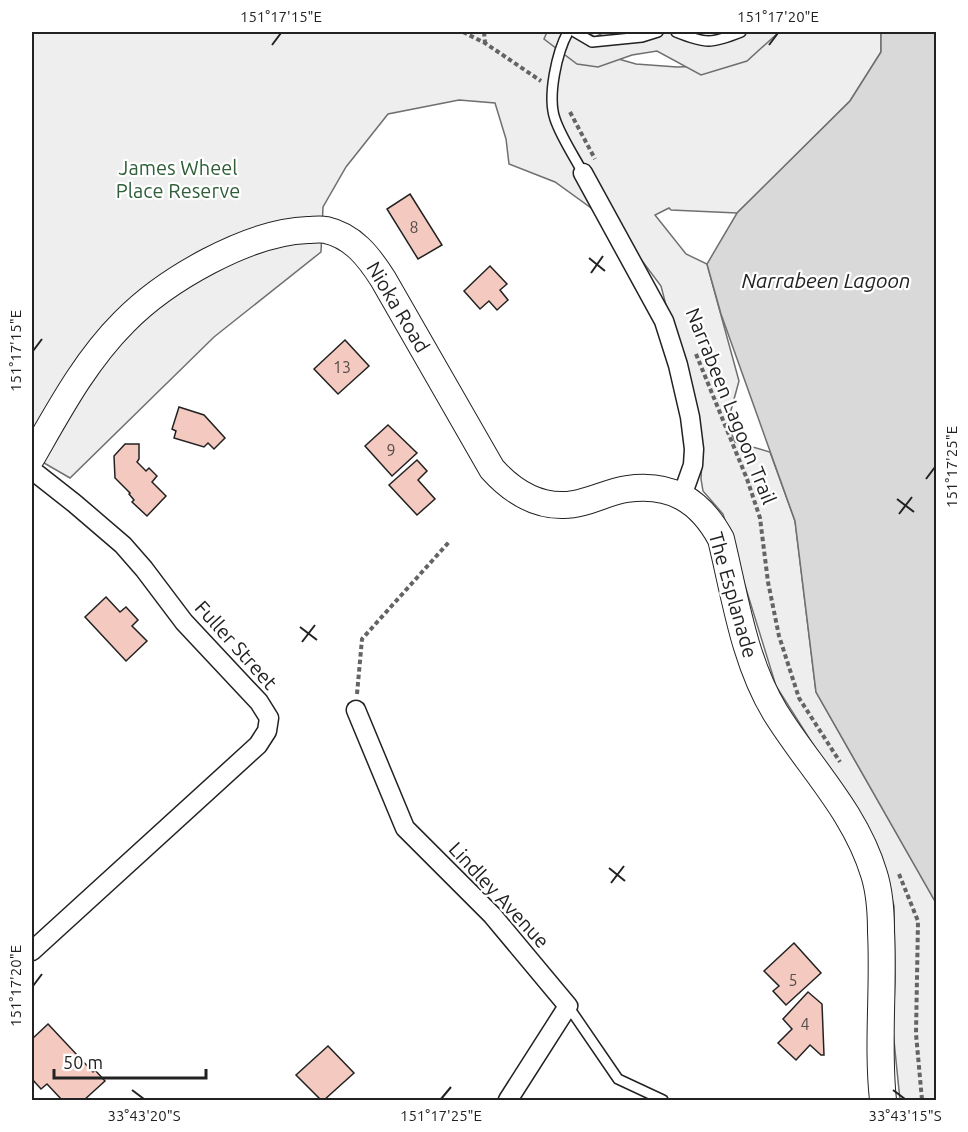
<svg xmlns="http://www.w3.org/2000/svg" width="968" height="1132" font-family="Ubuntu,sans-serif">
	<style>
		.green { fill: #eee; stroke: #6f6f6f; stroke-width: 1.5 }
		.parking { fill: #ededed; stroke: #6f6f6f; stroke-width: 1.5 }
		.water { fill: #d9d9d9; stroke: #6f6f6f; stroke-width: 1.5 }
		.building { fill: #f3c9c0; stroke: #222; stroke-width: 1.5 }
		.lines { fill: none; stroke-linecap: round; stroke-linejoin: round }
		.lane-casing { stroke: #222; stroke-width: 12 }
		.street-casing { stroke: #222; stroke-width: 21 }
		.secondary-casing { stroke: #222; stroke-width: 28 }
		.path { stroke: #646464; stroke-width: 4; stroke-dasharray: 4.5 3; stroke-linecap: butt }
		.lane { stroke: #fff; stroke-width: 9 }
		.street { stroke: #fff; stroke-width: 18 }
		.secondary { stroke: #fff; stroke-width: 26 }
		.ticks { fill: none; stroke: #222; stroke-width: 2 }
		.labels { text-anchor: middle; stroke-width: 4.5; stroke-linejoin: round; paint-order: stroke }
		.number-label { font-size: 16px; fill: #564c4a }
		.park-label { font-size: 20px; fill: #2f5e38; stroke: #fff }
		.street-label { font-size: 20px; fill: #222; stroke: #fff }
		.water-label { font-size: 21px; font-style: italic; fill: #222; stroke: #fff }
		.neatline { fill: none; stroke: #222; stroke-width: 2 }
		.ticks-label { font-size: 15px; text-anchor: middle; fill: #222 }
	</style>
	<rect width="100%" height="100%" fill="#fff"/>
	<polygon class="green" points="32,32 563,32 601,54 636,64 677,67 711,66 767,32 881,32 881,52 850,101 737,213 671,210 669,208 655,215 686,254 707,264 739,381 730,414 729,427 735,442 770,452 795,521 816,692 936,903 936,1100 900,1100 893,1031 895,979 894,906 880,856 868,831 776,686 723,514 703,491 701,479 702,459 691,400 661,286 616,226 555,182 509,164 506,139 495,103 459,100 388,114 346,167 323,207 321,252 214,337 70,478 32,456"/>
	<polygon class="parking" points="547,32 587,32 595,37 605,32 779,32 747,61 701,75 657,51 632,55 598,67 577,64 544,39"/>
	<polygon class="water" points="881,32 936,32 936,903 816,692 795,521 721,314 707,264 737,213 850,101 881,52"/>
	<g class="building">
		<polygon points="410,194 442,245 418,259 387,209"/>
		<polygon points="490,266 507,284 500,290 508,300 497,310 489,301 480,309 464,291"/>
		<polygon points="345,340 369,366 338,394 314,369"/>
		<polygon points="179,407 204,415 225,438 214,449 208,443 204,447 174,438 176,431 172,429"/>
		<polygon points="388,425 417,453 392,476 365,446"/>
		<polygon points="125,444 139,444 139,459 137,462 146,471 149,468 157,476 152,482 166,496 147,516 132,502 134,500 129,494 130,493 115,478 114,456"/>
		<polygon points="417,460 427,471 418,480 435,499 417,515 389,485"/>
		<polygon points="106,597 120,612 126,607 138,620 132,626 147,641 126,661 85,617"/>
		<polygon points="794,943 821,973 786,1005 773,991 779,986 764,971"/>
		<polygon points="808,992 822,1004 824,1055 821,1055 810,1045 796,1060 778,1043 792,1029 783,1019"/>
		<polygon points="48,1024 93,1072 95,1070 105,1081 84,1100 62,1100 47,1084 41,1089 32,1079 32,1039"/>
		<polygon points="328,1046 354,1073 324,1100 321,1100 296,1075"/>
	</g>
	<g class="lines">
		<g class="lane-casing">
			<g id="lane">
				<path d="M568,32C557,52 547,96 555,119C561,137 574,156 583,173"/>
				<polyline points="575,32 592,42 642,37 658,32"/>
				<path d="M676,32C706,44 711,44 741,32"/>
				<polyline points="568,1006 618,1079 663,1100"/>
			</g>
		</g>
		<g class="street-casing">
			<g id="street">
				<polyline points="583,173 664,321 678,365 690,417 694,449 693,465 682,496"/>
				<polyline points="32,470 74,503 123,545 144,569 184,622 259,702 269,718 267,731 258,745 32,951"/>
				<polyline points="356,710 405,828 492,915 568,1006 508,1100"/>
			</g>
		</g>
		<g class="secondary-casing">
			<path id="secondary" d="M32,457C59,410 85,361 124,322C165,280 248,232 308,230C313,230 320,229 326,230C353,236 369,257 383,279L492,469C511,490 534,506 564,505C585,505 606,492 627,489C671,483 700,500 721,539C735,597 744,661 775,712C809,767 855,811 874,874C880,893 881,913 881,932C884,988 877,1045 883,1100"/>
		</g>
		<g class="path">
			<polyline points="463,32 485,43 541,81"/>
			<polyline points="484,32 485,42"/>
			<polyline points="570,112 595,159"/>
			<polyline points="696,354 747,479 760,518 768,582 779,636 799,698 840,762"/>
			<polyline points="357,694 362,639 449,542"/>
			<polyline points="899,874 918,921 916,1034 922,1100"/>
		</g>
		<use href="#lane" class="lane"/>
		<use href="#street" class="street"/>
		<use href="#secondary" class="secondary"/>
	</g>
	<path class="ticks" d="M272,45L281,33M769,45L778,33M589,258L605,271M591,273L603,256M33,351L42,339M926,479L935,467M897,499L914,512M899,514L912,497M300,627L317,640M302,642L315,625M609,868L625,881M611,883L624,866M33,986L42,974M132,1090L144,1099M893,1090L905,1099M441,1099L451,1087"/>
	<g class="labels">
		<g class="number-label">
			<text x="414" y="233">8</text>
			<text x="342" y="373">13</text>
			<text x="391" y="456">9</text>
			<text x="793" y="986">5</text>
			<text x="805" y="1030">4</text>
		</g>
		<g class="park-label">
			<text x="178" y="175">James Wheel<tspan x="178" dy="23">Place Reserve</tspan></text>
		</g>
		<g class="street-label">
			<text transform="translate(398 307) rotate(59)" y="7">Nioka Road</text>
			<text transform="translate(731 406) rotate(68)" y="7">Narrabeen Lagoon Trail</text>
			<text transform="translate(733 595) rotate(74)" y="7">The Esplanade</text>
			<text transform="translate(236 645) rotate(48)" y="7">Fuller Street</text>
			<text transform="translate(499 895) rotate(47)" y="7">Lindley Avenue</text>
		</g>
		<g class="water-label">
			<text x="826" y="288">Narrabeen Lagoon</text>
		</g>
	</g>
	<rect width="968" height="1132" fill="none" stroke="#ffffff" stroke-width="66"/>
	<path d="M54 1069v9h152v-9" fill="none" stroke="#222222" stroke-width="3"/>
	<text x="63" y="1069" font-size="18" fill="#222222" stroke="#ffffff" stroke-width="4.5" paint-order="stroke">50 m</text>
	<rect x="33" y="33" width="902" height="1066" class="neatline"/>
	<g class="ticks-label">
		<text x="281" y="22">151°17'15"E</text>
		<text x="778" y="22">151°17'20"E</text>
		<text transform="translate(16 351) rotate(-90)" y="5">151°17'15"E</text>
		<text transform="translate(952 467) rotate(-90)" y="5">151°17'25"E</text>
		<text transform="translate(16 986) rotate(-90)" y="5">151°17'20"E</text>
		<text x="144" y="1121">33°43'20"S</text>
		<text x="441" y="1121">151°17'25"E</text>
		<text x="905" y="1121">33°43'15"S</text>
	</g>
</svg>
